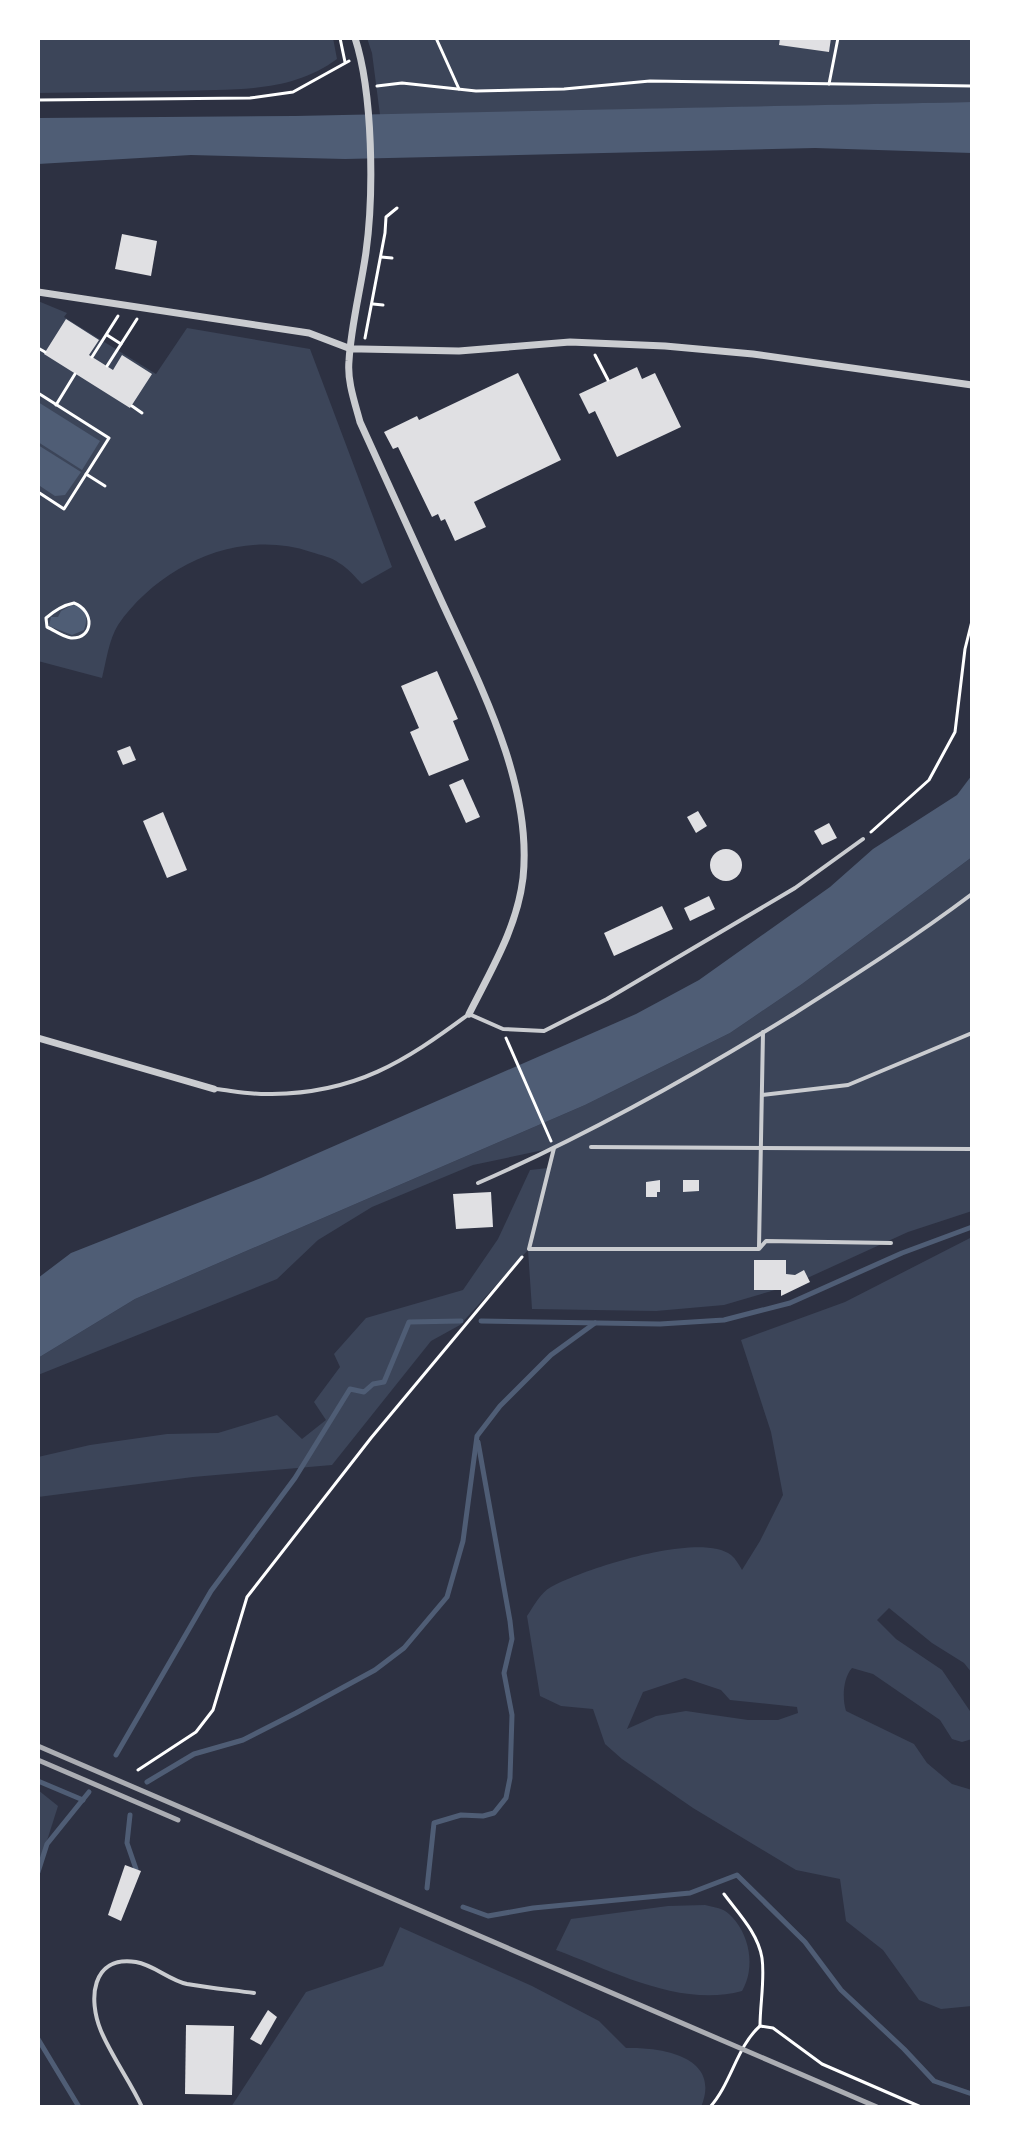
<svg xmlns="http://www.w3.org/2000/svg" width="1010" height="2145" font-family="Merriweather,serif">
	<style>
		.green { fill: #3c4559; fill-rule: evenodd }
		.water { fill: #4f5d75 }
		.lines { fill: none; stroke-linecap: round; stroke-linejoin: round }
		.stream { stroke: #4f5d75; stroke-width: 5 }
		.building { fill: #e0e0e3 }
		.path { stroke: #fff; stroke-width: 3 }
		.service { stroke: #caccd0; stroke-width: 4 }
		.minor { stroke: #caccd0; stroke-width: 7 }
		.rail { stroke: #abadb3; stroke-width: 5 }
	</style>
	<rect width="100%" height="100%" fill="#2d3142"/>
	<g class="green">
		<path d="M38,38H333L337,59C290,94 231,89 175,91C130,92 84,92 38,93Z"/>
		<polygon points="367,38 972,38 972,102 380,115 372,53"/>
		<path d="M38,301L67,313L64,317L156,374L187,328L310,349L392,567L362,584C355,577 348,568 339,563C332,557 320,555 311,552C239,528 160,565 118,625C109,639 106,662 102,678L38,661Z"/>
		<polygon points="972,857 972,1211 908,1232 792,1285 724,1305 656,1311 532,1309 528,1250 460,1325 431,1341 332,1465 193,1477 38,1497 38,1457 90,1445 167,1434 218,1433 277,1415 302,1439 326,1420 314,1402 340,1367 334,1354 366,1318 463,1290 498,1239 530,1170 548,1168 553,1148 473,1165 372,1207 318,1240 277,1279 38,1375 38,1358 135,1299 585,1105 730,1033 802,984"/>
		<path d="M972,1237V1673L964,1663L932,1643L889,1608L877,1620L896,1639L942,1670L972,1714V1739L962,1742L952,1739L940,1720L873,1674L852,1668C843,1678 842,1698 846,1711L914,1744L927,1763L952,1784L972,1790V2006L941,2009L919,2000L883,1950L846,1921L840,1879L796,1870L693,1808L622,1759L605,1744L593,1709L561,1706L540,1696L527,1616C534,1606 540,1593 551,1587C584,1569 699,1531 731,1555C736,1559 739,1565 742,1570L760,1541L783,1495L771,1432L741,1340L845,1302ZM685,1678L721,1690L730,1700L797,1707L798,1713L778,1720H748L686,1711L656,1716L627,1729L643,1692Z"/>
		<polygon points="38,1790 58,1806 38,1869"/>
		<path d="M705,1905C713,1907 723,1908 729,1914C750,1933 756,1968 742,1991C681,2008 613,1971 556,1950L571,1919L668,1906Z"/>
		<path d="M400,1927L532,1986L599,2021L626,2048C663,2047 722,2057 701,2107H231L306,1992L383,1966Z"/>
	</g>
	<g class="water">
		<polygon points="972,102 972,153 815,148 345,159 191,155 38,164 38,118 295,116"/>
		<polygon points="38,402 100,441 82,470 38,442"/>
		<polygon points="38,445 81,472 65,495 55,496 40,486"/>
		<path d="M72,605C86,607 89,617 84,630L72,635L49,626L51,617H58L61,611Z"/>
		<polygon points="972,775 972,857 802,984 730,1033 585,1105 135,1299 38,1358 38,1278 71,1253 261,1178 636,1014 699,980 830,887 873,849 957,795"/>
	</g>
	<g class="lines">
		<g class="stream">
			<polyline points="481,1321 660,1324 724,1320 790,1303 902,1253 972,1227"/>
			<polyline points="116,1755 211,1591 295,1478 350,1389 364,1392 373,1384 384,1382 409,1322 461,1321"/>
			<polyline points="38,1781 83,1800"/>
			<polyline points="147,1782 194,1754 243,1740 296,1713 375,1670 404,1648 447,1597 463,1541 477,1436 500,1406 551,1355 595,1323"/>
			<polyline points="130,1815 127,1843 136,1869"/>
			<polyline points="38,1872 47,1844 89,1792"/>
			<polyline points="427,1888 434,1823 461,1815 483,1816 494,1813 506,1798 510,1778 512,1715 504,1673 512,1639 510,1621 478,1442"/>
			<polyline points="463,1907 488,1916 533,1908 690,1893 737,1875 805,1942 841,1990 904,2049 934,2081 972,2094"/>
			<polyline points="38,2039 79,2107"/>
		</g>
	</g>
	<g class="building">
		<polygon points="780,38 831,38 829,52 779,45"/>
		<polygon points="122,234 157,241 151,276 115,269"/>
		<polygon points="66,319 99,340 89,355 113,370 122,355 152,374 130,408 44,354"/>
		<polygon points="637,367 642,379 655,373 681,427 617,457 595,411 589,414 579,394"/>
		<polygon points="518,373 561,460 474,502 486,527 455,541 445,519 441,521 438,514 432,517 398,447 393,449 384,432 417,416 419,420"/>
		<polygon points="437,671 458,719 453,721 469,760 429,776 410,732 419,728 401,686"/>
		<polygon points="130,746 136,760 123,765 117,751"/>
		<polygon points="463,779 480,817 466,823 449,785"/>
		<polygon points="698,811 707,826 696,833 687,817"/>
		<polygon points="163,812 187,870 167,878 143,821"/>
		<polygon points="829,823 837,838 822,845 814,831"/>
		<circle cx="726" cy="865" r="16"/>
		<polygon points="709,896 715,909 690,921 684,908"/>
		<polygon points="662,906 673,929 614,956 604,933"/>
		<polygon points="660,1180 660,1192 657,1192 657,1197 646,1197 646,1182"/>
		<polygon points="683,1180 699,1180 699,1191 683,1192"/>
		<polygon points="491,1192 493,1227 456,1229 453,1194"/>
		<polygon points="754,1260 786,1260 786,1274 795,1275 804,1270 810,1282 781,1296 781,1290 754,1290"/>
		<polygon points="125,1865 141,1871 121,1921 108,1915"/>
		<polygon points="268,2010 277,2017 261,2045 250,2039"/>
		<polygon points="186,2025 234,2026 232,2095 185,2094"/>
	</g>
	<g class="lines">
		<g class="path">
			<polyline points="340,38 345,62"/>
			<polyline points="436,38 459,89"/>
			<polyline points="829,84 838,38"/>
			<polyline points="377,86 402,83 476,91 564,89 650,81 972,86"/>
			<polyline points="38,100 250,98 293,92 349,61"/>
			<polyline points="381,257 392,258"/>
			<polyline points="373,304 383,305"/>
			<polyline points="107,335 121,344"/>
			<polyline points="365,338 385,233 386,217 397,208"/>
			<polyline points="38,348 45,352"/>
			<polyline points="595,355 608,380"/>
			<polyline points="92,357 118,316"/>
			<polyline points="107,366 137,319"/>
			<polyline points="38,393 109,438 64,509 38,492"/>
			<polyline points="56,405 75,374"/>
			<polyline points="132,406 142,413"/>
			<polyline points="86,474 105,486"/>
			<path d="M74,603C95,611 94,639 71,638C63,637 54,630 47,627L46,618C54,611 64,605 74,603Z"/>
			<polyline points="871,832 929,780 955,732 965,649 972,621"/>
			<polyline points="506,1038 551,1141"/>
			<polyline points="138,1770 196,1732 213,1710 247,1597 371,1438 522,1257"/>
			<path d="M724,1894C738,1913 758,1933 762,1958C765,1979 760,2004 760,2026"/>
			<path d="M710,2107C731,2084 737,2046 760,2026L773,2028L822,2064L921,2107"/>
		</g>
		<g class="service">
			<path d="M216,1089C234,1091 253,1095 272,1094C356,1093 404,1062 469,1014L503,1029L544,1031L607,999L795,888L863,839"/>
			<polyline points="762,1095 848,1085 972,1033"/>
			<polyline points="591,1147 972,1149"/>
			<polyline points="554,1148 529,1249 759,1249 766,1241 891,1243"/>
			<path d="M478,1183C588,1135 693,1076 795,1013C855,975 915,937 972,894"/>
			<polyline points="759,1247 763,1032"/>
			<path d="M142,2107C130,2081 112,2057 101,2031C88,2000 91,1955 136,1962C154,1965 169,1980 187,1984C209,1988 232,1990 254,1993"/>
		</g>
		<g class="minor">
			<path d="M355,38C373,93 374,194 366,252C361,288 351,325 349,361C347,381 355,403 360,422C387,481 414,540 441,600C479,683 533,784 523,878C517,928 491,970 469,1014"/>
			<polyline points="38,292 309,333 351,349 361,349 459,351 570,342 665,346 753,354 972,385"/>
			<polyline points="38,1038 214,1089"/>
		</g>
		<g class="rail">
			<polyline points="38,1746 877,2107"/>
			<polyline points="38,1760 178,1820"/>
		</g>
	</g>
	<rect width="1010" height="2145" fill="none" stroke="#ffffff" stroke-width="80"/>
</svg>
